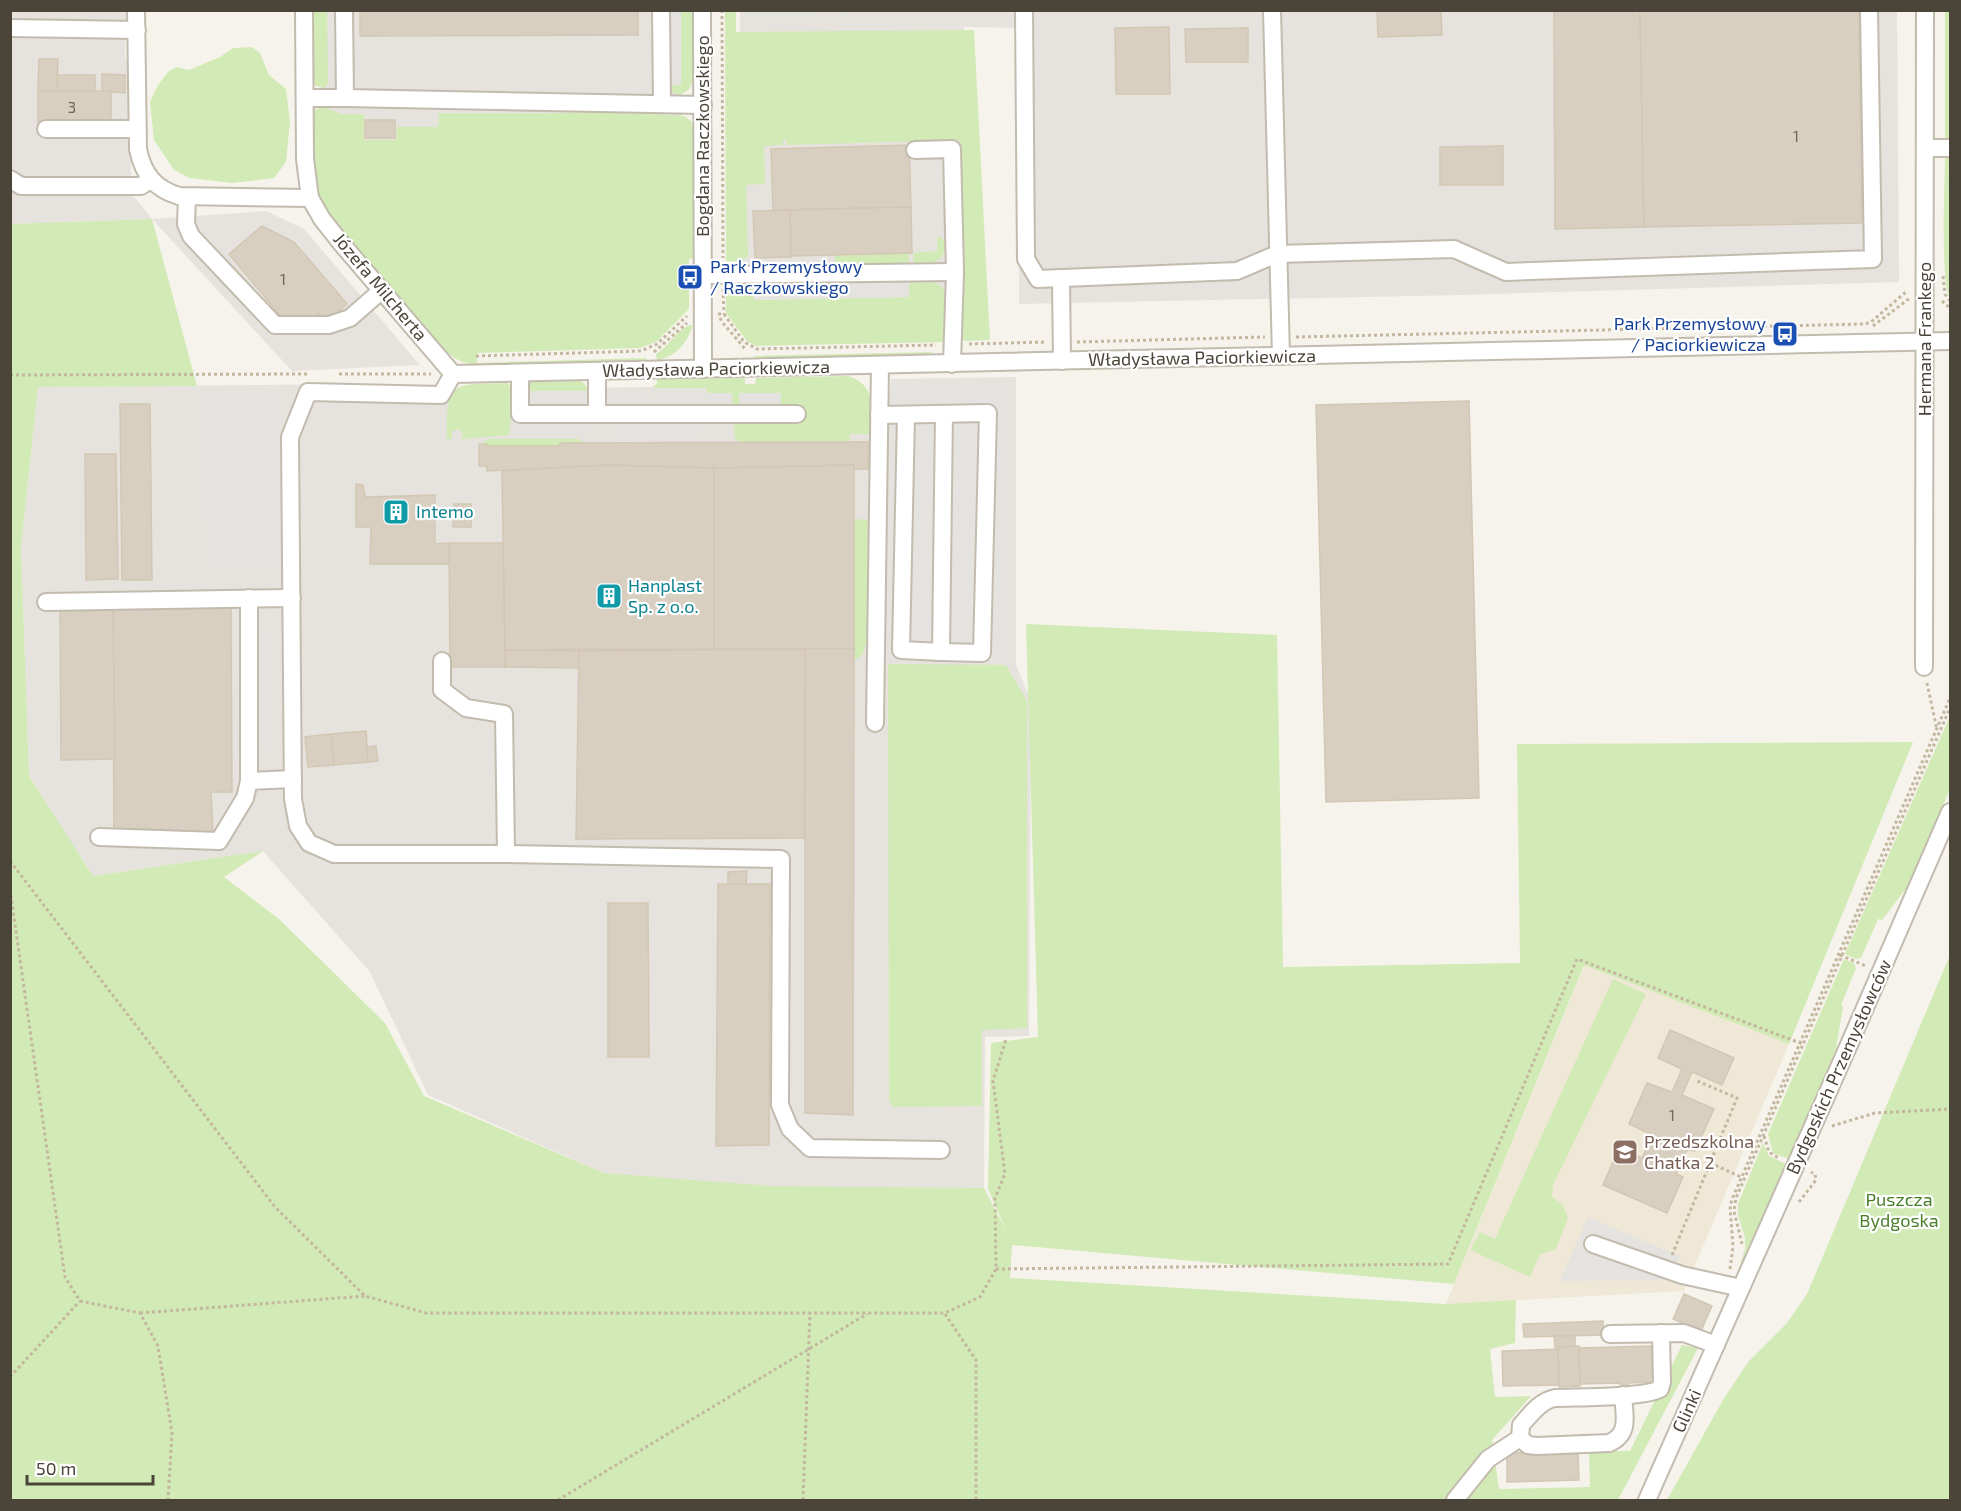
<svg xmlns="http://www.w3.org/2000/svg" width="1961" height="1511" font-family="'Exo 2',sans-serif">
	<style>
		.industrial { fill: #e6e2dd }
		.education { fill: #efe8d6 }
		.green { fill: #d2eab5 }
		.parking { fill: #e5e3e0 }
		.building { fill: #d8cfc1; stroke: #d3c7b4; stroke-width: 1.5 }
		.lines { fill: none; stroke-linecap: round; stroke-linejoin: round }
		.minor-casing { stroke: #c2bbae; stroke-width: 20 }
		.path { stroke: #c4b79f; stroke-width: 3; stroke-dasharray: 3 3; stroke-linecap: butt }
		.minor { stroke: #fff; stroke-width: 16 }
		.labels { text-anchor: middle; stroke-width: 4.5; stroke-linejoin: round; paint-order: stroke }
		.number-label { font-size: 15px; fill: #6e675b }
		.street-label { font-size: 18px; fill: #4b4439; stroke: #fff }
		.transit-label { font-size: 18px; fill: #164399; stroke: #fff; text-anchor: start }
		.culture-label { font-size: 18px; fill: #0d838f; stroke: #fff; text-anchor: start }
		.education-label { font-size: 18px; fill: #785e54; stroke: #fff; text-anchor: start }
		.park-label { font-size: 18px; fill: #4a7f2a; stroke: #fff }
	</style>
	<rect width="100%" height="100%" fill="#f6f3ec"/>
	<g class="industrial">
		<polygon points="10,11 126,11 125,58 131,58 131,193 152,219 266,211 304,229 420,365 292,371 152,219 11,224"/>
		<polygon points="321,11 681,11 682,308 321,167"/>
		<polygon points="740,11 1897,11 1899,282 1460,295 1019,304 1019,28 964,27 966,215 979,306 741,295"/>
		<polygon points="1016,377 1016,665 1031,701 1029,1036 985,1037 984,1188 891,1198 604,1173 428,1095 370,972 263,851 93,876 29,776 21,548 38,387 368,384 461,391 859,382 886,432 891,379"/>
	</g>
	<polygon class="education" points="1585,964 1789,1044 1684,1291 1446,1304"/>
	<g class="green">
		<polygon points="1950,10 1950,141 1945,142 1945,11"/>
		<polygon points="312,11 327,11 328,82 325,88 316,86 312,81"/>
		<path d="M681,11H693V79C692,88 687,93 677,95L669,89L670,85H681Z"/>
		<polygon points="725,11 736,11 736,32 974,30 990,340 965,341 961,338 963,275 960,140 787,145 786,140 783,140 783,145 764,146 765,183 762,184 746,185 748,257 737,262 726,261"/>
		<polygon points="252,47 260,53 269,75 286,89 290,122 286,162 274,178 232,183 190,178 174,170 154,140 150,102 158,85 169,71 177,67 189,70 220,57 233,48"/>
		<path d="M324,107L342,114H364V140H396L397,127H438L439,113H630L684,116L691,121L694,131V258L689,259V309L656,342L640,348L477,353V363L646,358V362L477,365C461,364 450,356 438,344L331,218L318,196L313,175L312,114L316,109Z"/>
		<path d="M1950,155V298C1940,283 1945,182 1945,158Z"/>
		<polygon points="152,219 197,386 38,387 21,548 29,776 93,876 263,851 224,877 279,919 385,1023 424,1096 604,1173 769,1186 984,1188 1006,1230 988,1189 991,1043 1038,1037 1026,624 1277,635 1283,967 1520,963 1517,744 1913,742 1789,1044 1584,965 1454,1284 1012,1245 1010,1278 1446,1304 1516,1300 1515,1343 1490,1349 1495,1397 1531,1396 1492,1440 1499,1489 1590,1487 1589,1451 1630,1451 1682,1345 1698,1348 1618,1500 11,1500 10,224"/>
		<path d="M937,236C952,240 945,258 934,263C928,267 921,266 914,266L913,253L937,251Z"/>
		<polygon points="909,253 909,261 907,263 835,263 835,255"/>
		<polygon points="933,282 942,287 946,295 943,342 756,346 747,341 726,313 726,285 729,284 753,287 754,300 909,297 909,283"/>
		<path d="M693,325C686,345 677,355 657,361L656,354C669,347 679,325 693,325Z"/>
		<polygon points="934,352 925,355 754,359 755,356"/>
		<path d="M848,376C876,384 873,411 872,434H850V441L740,442L735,438L734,424H740L741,421H800L781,407L780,393H739V405H733L732,393H707L706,388H654V385H657V379L745,378V384H755L756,378Z"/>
		<polygon points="580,381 585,384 589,391 527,391 529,382"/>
		<path d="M507,383L511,387V422L509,435L462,439V432L457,429L452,432V439H447C446,379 452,385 507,383Z"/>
		<polygon points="488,439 579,439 585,443 560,443 560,446 487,446 481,444"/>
		<polygon points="854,519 870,520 867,639 863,654 854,661"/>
		<polygon points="888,664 1006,665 1027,701 1027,1028 982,1030 982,1106 893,1107 889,1101"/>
		<polygon points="1950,716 1950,789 1908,886 1882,920 1878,919 1861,958 1856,959 1845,954"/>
		<polygon points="1950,955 1950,1500 1667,1500 1723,1400 1748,1362 1787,1323 1807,1294"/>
		<polygon points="1844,959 1854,963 1856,968 1841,1005 1843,1007 1836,1049 1789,1159 1773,1153 1768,1134"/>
		<polygon points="1613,979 1646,994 1553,1185 1552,1197 1562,1204 1568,1218 1556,1249 1540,1254 1530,1277 1470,1250 1480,1232 1495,1239"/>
		<polygon points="1763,1143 1769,1156 1786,1164 1736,1278 1745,1249 1745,1238 1738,1215 1738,1204"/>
	</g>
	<g class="parking">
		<polygon points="668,11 681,11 681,85 669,85"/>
		<polygon points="744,11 1012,10 1012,13 744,14"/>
		<polygon points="909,283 909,297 754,300 753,287"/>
		<polygon points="1003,385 1008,663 890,662 892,387"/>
		<polygon points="605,393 647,393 647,407 606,406"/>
		<rect x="657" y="393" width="74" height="13"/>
		<rect x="741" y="393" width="40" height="14"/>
		<rect x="530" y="394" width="57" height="12"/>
		<polygon points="202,396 277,396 280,562 208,564"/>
		<rect x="616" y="421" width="82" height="14"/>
		<polygon points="513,422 587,422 587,434 513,435"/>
		<polygon points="258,632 268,632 269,748 259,748"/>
		<polygon points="1588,1217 1680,1256 1670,1280 1560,1281"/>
	</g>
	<g class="building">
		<polygon points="360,10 638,10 638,35 360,36"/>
		<polygon points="1377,10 1441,10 1442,35 1378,37"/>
		<polygon points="1554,10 1640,10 1644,227 1555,229"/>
		<polygon points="1640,10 1859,10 1862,223 1644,227"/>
		<polygon points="1169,27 1170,94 1116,94 1115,28"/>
		<polygon points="1248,28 1248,62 1186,62 1185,29"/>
		<polygon points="39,59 58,59 57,91 38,91"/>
		<polygon points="102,74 125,75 125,93 102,91"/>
		<rect x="57" y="75" width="38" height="16"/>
		<rect x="38" y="91" width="73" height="33"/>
		<rect x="365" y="120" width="30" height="18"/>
		<polygon points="909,145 911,207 773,210 771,149"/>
		<polygon points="1503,146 1503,185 1440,185 1440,147"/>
		<polygon points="911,207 912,253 791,256 790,210"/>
		<polygon points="790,210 791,257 755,258 753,211"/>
		<polygon points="262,226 294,242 347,304 326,322 319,313 311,321 284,320 229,254"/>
		<polygon points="1469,401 1479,798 1326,802 1316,405"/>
		<polygon points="120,404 150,404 152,580 122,580"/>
		<polygon points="868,442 868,469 854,469 854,465 714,468 607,465 487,471 487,466 479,466 479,444 487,444 487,446 560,446 560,443"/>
		<polygon points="85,454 116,454 118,579 86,580"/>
		<polygon points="607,465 714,468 714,649 505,650 502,471"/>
		<polygon points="854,465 854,649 714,649 714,468"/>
		<polygon points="356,484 363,485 365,497 435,495 435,544 449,543 449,564 370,564 371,527 356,527"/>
		<polygon points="454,504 471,504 471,527 453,527"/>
		<polygon points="449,543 503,543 505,667 450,667"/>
		<polygon points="231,606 232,792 211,792 213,834 114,836 113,608"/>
		<polygon points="60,608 113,608 115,759 61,760"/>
		<polygon points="805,649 854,649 853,1115 805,1113"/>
		<polygon points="805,649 804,838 576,839 579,651"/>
		<polygon points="505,650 579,651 579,668 505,667"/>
		<polygon points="366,731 368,762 334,765 331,734"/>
		<polygon points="331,734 334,765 308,767 305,737"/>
		<polygon points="376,746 378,761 368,762 367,747"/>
		<polygon points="747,871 746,887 728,887 728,872"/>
		<polygon points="718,884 770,884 769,1145 716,1146"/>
		<polygon points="608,903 648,903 649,1057 608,1057"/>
		<polygon points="1670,1030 1734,1058 1722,1085 1692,1072 1682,1095 1714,1109 1695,1151 1687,1150 1676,1174 1683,1177 1667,1213 1603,1185 1619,1148 1642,1158 1652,1135 1629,1124 1647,1083 1672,1092 1682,1069 1658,1058"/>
		<polygon points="1684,1294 1712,1306 1701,1331 1673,1319"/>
		<polygon points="1603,1321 1603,1335 1524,1337 1523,1324"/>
		<polygon points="1554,1336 1575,1336 1575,1346 1555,1347"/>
		<polygon points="1579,1346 1580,1386 1559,1387 1558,1347"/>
		<polygon points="1651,1346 1653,1382 1628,1383 1628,1385 1621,1386 1619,1383 1580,1384 1579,1348"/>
		<polygon points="1558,1349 1559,1385 1503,1386 1502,1351"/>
		<polygon points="1578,1451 1579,1480 1507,1482 1507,1453"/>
	</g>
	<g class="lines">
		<g class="minor-casing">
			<g id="minor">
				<path d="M136,10L138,149C143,174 155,189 179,196L310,198"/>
				<polyline points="304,10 305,159 310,198 322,219 341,243 453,374"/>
				<polyline points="344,10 345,98 703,105"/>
				<polyline points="661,10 662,103"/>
				<polyline points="702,10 703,369"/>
				<polyline points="1024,10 1026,259 1038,279 1237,271 1277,254 1454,249 1506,272 1873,259 1869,10"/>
				<polyline points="1272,10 1281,356"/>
				<polyline points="10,28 137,30"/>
				<polyline points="305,98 345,98"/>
				<polyline points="46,129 137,129"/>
				<polyline points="1925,148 1950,148"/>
				<polyline points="915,150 952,149 955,272 952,364"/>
				<polyline points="10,179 21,186 141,186 150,180"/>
				<polyline points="187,197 186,224 191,236 275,325 329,325 350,318 382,290"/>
				<polyline points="704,275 955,272"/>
				<polyline points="1061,278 1062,361"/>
				<polyline points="597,371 597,414"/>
				<polyline points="520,373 520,414 797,414"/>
				<polyline points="453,374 441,395 308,392 290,437 293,799 298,826 309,843 334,854 506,854 781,859 780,1105 790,1129 810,1148 941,1150"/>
				<polyline points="453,374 1950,341"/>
				<polyline points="879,415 988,413 982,653 941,652 944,414"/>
				<polyline points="906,415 901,650 941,652"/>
				<polyline points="249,598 249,781"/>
				<polyline points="46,602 292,598"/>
				<polyline points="442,661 442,690 466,708 504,714 506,854"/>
				<polyline points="1924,667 1925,10"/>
				<polyline points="875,723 880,365"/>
				<polyline points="99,837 219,841 245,798 249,781 293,779"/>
				<polyline points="1593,1244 1682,1275 1741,1288"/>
				<polyline points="1610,1334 1684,1333 1716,1345"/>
				<path d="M1623,1395C1624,1414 1631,1434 1609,1443L1537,1446L1528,1445L1520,1438L1521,1425C1531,1414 1540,1401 1555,1398C1578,1397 1643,1398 1660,1389L1662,1382L1661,1333"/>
				<polyline points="1455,1500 1488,1459 1520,1438"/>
				<polyline points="1647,1500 1848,1047 1950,812"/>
			</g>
		</g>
		<g class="path">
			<polyline points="722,10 723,258"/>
			<polyline points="1943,276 1945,294 1950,301"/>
			<polyline points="723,289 724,314"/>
			<polyline points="1942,301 1950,308"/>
			<polyline points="718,314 724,314 744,342 757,349 936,345"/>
			<polyline points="720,318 722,322 746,350"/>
			<polyline points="1873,326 1910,298"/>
			<polyline points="1296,337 1865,324 1871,322 1907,291"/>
			<polyline points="1077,342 1265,337"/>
			<polyline points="969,344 1046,342"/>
			<polyline points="654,352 687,323"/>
			<polyline points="476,356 641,351 657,344 687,316"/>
			<polyline points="339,374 431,374"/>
			<polyline points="10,375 308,374"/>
			<polyline points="1927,683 1937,730"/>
			<polyline points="10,861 275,1207 365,1296 426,1313 945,1313 980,1297 996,1269 995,1198 1005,1174 993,1081 1006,1039"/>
			<polyline points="10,889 65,1277 80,1301 140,1313 158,1346 172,1433 168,1500"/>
			<polyline points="1840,955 1866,966"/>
			<polyline points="1832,1126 1875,1113 1950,1109"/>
			<polyline points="1764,1136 1769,1152 1780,1159"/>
			<polyline points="1710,1163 1741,1177"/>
			<polyline points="1799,1202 1816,1180 1815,1174 1811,1172"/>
			<polyline points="1742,1244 1734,1211 1736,1198 1950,708"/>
			<polyline points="1672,1255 1737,1098 1695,1080"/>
			<polyline points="996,1269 1448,1264 1577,959 1803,1044"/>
			<polyline points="1730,1269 1733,1247 1730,1206 1733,1197 1950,698"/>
			<polyline points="140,1313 365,1296"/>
			<polyline points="945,1314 976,1360 976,1500"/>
			<polyline points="10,1377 80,1301"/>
			<polyline points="558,1500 867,1314"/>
			<polyline points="803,1500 810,1313"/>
		</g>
		<use href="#minor" class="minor"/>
	</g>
	<defs>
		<g id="bus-square" transform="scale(1.35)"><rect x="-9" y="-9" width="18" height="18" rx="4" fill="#1a4fb4" stroke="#fff"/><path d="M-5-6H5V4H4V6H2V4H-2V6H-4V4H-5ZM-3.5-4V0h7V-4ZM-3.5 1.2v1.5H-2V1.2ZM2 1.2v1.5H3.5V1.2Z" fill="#fff"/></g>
		<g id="building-square" transform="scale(1.35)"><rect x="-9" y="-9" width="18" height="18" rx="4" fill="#0f9aa8" stroke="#fff"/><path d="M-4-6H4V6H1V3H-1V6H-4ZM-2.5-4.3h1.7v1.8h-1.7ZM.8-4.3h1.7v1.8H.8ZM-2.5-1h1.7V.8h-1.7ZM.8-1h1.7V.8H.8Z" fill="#fff"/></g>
		<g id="school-square" transform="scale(1.35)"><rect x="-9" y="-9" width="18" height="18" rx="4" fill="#8d6e63" stroke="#fff"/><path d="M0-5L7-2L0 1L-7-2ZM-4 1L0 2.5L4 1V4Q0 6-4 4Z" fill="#fff"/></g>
	</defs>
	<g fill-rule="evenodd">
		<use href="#bus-square" x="690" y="277"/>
		<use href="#bus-square" x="1785" y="334"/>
		<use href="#building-square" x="396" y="512"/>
		<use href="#building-square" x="609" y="596"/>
		<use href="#school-square" x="1625" y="1152"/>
	</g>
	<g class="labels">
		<g class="number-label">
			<text x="72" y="113">3</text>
			<text x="1796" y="142">1</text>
			<text x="283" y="285">1</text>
			<text x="1672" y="1121">1</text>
		</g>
		<g class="street-label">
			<text transform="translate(703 136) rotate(-90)" y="6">Bogdana Raczkowskiego</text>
			<text transform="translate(380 287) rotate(50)" y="6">Józefa Milcherta</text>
			<text transform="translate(1925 339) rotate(-90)" y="6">Hermana Frankego</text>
			<text transform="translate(1202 358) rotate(-1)" y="6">Władysława Paciorkiewicza</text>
			<text transform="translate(716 369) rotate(-1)" y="6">Władysława Paciorkiewicza</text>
			<text transform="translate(1839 1067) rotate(-66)" y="6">Bydgoskich Przemysłowców</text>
			<text transform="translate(1687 1411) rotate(-66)" y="6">Glinki</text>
		</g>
		<g class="transit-label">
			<text x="710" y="273">Park Przemysłowy<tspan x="710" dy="21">/ Raczkowskiego</tspan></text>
			<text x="1766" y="330" text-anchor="end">Park Przemysłowy<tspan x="1766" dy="21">/ Paciorkiewicza</tspan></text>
		</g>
		<g class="culture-label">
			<text x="416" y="518">Intemo</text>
			<text x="628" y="592">Hanplast<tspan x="628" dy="21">Sp. z o.o.</tspan></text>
		</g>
		<g class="education-label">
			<text x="1644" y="1148">Przedszkolna<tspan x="1644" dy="21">Chatka 2</tspan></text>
		</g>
		<g class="park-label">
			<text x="1899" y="1206">Puszcza<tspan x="1899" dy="21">Bydgoska</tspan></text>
		</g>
	</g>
	<rect width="1961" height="1511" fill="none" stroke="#4b4439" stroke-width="24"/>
	<path d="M27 1475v9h126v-9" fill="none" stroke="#4b4439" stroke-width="3"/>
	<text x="36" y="1475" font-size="18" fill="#4b4439" stroke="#ffffff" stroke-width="4.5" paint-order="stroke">50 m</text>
</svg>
